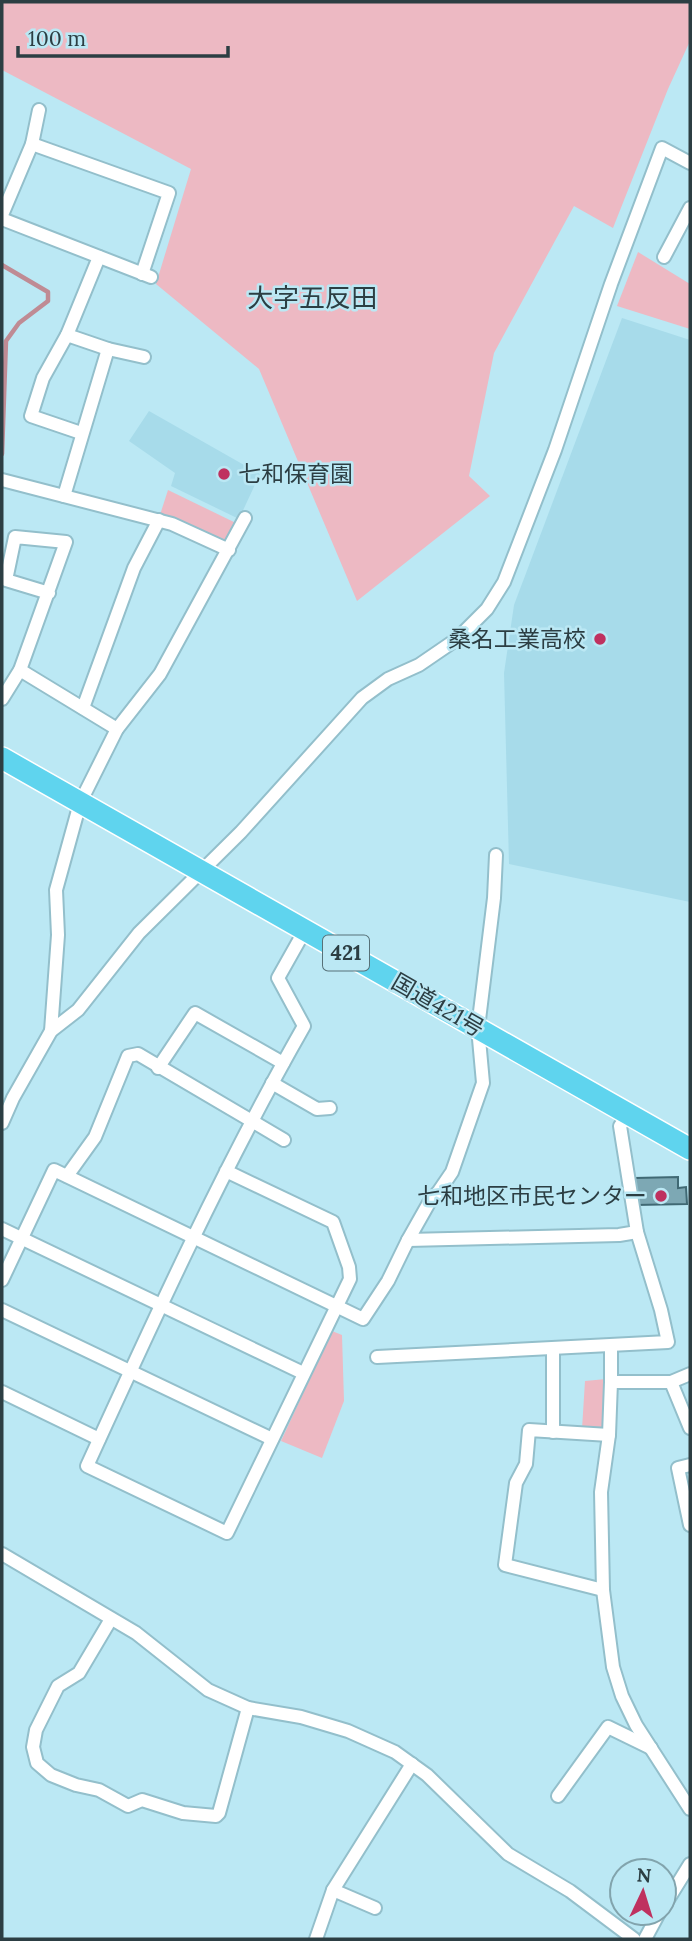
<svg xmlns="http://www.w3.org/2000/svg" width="692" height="1941" font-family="Lora,'Noto Sans JP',serif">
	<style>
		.built { fill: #a7dbea }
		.green { fill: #edb9c3 }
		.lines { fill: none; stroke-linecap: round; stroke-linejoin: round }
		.stream { stroke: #bf8b94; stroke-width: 4.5 }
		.building { fill: #7da8b4; stroke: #406974; stroke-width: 2 }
		.minor-casing { stroke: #93bfcb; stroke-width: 16 }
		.trunk-casing { stroke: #fff; stroke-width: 24 }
		.minor { stroke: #fff; stroke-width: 12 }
		.trunk { stroke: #5fd4ee; stroke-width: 21 }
		.poi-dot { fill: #bf315f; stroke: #bbe8f4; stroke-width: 2.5 }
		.labels { text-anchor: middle; stroke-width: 5; stroke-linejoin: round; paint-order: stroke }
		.shield { fill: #bbe8f4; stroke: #577178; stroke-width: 2 }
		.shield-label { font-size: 21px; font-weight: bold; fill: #2c3e43 }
		.poi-label { font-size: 23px; fill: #2c3e43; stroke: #bbe8f4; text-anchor: end }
		.street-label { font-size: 23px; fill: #2c3e43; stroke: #bbe8f4 }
		.quarter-label { font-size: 26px; fill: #2c3e43; stroke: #bbe8f4 }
	</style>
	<rect width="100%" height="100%" fill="#bbe8f4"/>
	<g class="built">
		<polygon points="622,318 690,340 690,902 509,864 504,673 514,605"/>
		<polygon points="149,411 260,474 239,519 171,486 175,473 129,441"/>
	</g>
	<g class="green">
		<polygon points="2,2 690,2 690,41 668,89 613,228 574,206 494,353 469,476 490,496 357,601 259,369 156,284 191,169 2,70"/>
		<polygon points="638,252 690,284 690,329 617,306"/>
		<polygon points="168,490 238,524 228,547 159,518"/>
		<polygon points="332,1331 342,1335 344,1401 322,1458 281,1441"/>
		<polygon points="606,1379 605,1426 599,1429 582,1429 585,1381"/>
	</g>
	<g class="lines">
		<polyline class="stream" points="2,265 48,292 48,301 19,323 6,341 2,454"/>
	</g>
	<polygon class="building" points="678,1177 678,1188 686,1187 687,1204 636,1205 635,1178"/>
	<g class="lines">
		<g class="minor-casing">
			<g id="minor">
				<polyline points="32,144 169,193 142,274"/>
				<polyline points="2,215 32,144 39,110"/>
				<polyline points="2,219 151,277"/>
				<polyline points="664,257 690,208"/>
				<polyline points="67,335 108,349 144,357"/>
				<polyline points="81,433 31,416 43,378 67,335 99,257"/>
				<polyline points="2,480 172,524 229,550"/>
				<polyline points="64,496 108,349"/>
				<polyline points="20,670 117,729"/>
				<polyline points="2,699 20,670 66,542 15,537 6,580 49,593"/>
				<polyline points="83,708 134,568 159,520"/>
				<polyline points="496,855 494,898 478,1028 483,1083 452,1172 439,1191 430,1201 408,1240 619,1235 637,1232 620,1126 629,1114"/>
				<polyline points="51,1031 58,935 56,890 80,803 117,729 160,674 245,518"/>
				<polyline points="158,1068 195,1013 283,1063"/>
				<polyline points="272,1083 317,1109 330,1108"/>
				<polyline points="2,1123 13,1098 51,1031 78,1010 139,933 241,832 362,698 388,679 419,665 457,639 487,609 504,582 555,450 611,284 662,148 690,163"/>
				<path d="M226,1171L333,1222L349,1267L350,1279L227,1533L87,1466C155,1317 223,1168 304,1026L278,978L305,930"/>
				<polyline points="67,1176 95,1137 128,1056 138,1054 284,1140"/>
				<polyline points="2,1229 303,1373"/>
				<polyline points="2,1280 54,1170 363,1319 388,1281 408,1240"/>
				<polyline points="2,1310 272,1439"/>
				<polyline points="611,1346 611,1382"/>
				<polyline points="553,1349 553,1432"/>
				<polyline points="377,1357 668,1342 661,1310 637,1232"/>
				<polyline points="690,1374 671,1382 611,1382 609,1435 601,1492 603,1590 613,1667 622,1696 636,1725 690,1809"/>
				<polyline points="671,1382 690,1428"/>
				<polyline points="2,1392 99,1439"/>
				<polyline points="690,1465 678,1468 690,1525"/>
				<polyline points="2,1554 136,1633 208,1690 248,1708 301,1717 348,1731 395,1752 427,1775 508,1854 570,1891 634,1939"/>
				<polyline points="603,1590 505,1565 516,1483 526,1464 529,1430 609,1435"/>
				<polyline points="111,1619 79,1673 58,1686 36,1730 33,1747 37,1763 51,1775 76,1785 99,1790 128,1806 142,1800 183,1813 216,1816 219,1813 248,1708"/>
				<polyline points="558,1796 608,1727 651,1748"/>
				<polyline points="333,1890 375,1908"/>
				<polyline points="664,1906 690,1864"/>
				<polyline points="316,1939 333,1890 412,1764"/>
				<polyline points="645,1939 659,1913"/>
			</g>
		</g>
		<g class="trunk-casing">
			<polyline id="trunk" points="2,758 690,1149"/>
		</g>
		<use href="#minor" class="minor"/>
		<use href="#trunk" class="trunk"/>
	</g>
	<g class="poi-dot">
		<circle cx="224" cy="474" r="7"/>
		<circle cx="600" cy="639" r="7"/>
		<circle cx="661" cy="1196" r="7"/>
	</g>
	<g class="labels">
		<rect class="shield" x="323" y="935.5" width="46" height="35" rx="5"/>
		<g class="shield-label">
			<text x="346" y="960">421</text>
		</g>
		<g class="poi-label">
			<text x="238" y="482" text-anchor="start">七和保育園</text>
			<text x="586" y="647">桑名工業高校</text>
			<text x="647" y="1204">七和地区市民センター</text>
		</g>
		<g class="street-label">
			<text transform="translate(438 1005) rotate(30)" y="8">国道421号</text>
		</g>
		<g class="quarter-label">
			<text x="312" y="307">大字五反田</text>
		</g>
	</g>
	<rect width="692" height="1941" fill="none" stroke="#2c3e43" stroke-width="7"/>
	<g transform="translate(643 1892) rotate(4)"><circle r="33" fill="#bbe8f4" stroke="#82a4ad" stroke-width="2"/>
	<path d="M0-5L12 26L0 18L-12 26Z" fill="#bf315f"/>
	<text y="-10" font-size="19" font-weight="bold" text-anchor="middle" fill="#2c3e43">N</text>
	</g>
	<path d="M18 46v10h210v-10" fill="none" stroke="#2c3e43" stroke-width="3.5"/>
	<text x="28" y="46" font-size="21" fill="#2c3e43" stroke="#bbe8f4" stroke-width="5" paint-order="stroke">100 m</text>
</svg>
